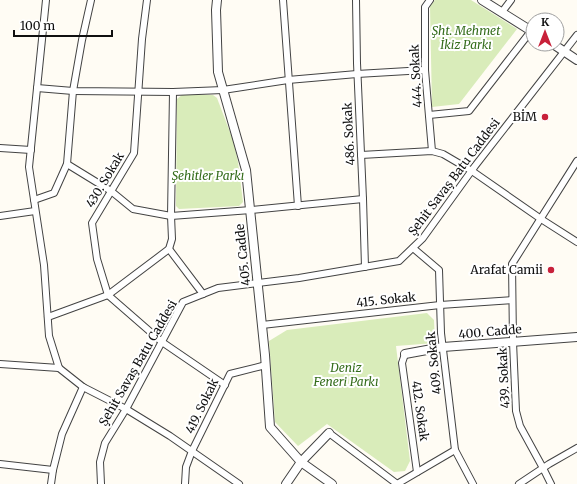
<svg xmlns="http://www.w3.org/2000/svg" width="577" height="484" font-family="Merriweather,serif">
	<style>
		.green { fill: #d9ecba }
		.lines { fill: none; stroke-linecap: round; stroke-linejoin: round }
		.minor-casing { stroke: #434343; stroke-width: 8 }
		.tertiary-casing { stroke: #434343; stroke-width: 10 }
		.minor { stroke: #fff; stroke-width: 6 }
		.tertiary { stroke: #fff; stroke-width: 8 }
		.poi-dot { fill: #c8213a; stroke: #fff; stroke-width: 1.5 }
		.labels { text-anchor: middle; stroke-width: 4; stroke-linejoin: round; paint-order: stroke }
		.park-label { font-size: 12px; font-style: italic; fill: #356d1c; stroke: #fff }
		.street-label { font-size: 12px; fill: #101010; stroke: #fff }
		.poi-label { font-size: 12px; fill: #101010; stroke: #fff; text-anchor: end }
	</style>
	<rect width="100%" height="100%" fill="#fffcf4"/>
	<g class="green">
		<polygon points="435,0 471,0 517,29 459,104 432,107 430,6"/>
		<polygon points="183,94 213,95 217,98 233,140 238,162 243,202 239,206 179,209 176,206 177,99"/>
		<polygon points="427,313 434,320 435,343 396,346 410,461 405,471 394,472 327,424 298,446 275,422 269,341 287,330"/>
	</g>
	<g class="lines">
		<g class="minor-casing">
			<g id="minor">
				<polyline points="46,0 29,167 44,265 49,336 59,368"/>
				<polyline points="147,0 142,39 134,153 92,223 97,259 108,295 162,342 225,385"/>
				<polyline points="283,0 298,206"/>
				<polyline points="356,0 357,63 363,199 365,267"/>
				<polyline points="430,0 425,7 425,70 432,151"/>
				<polyline points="502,12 511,0"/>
				<polyline points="37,88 73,91 173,92 223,90 288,80 357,74 425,70"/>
				<polyline points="429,115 469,111 531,31"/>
				<polyline points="0,148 31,150"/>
				<polyline points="361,155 432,151 443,154 472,171 541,219 577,242"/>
				<polyline points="67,164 111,191 133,209 171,216 251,210 363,199"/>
				<polyline points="34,200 54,193 67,164 73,91 82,40 91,0"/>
				<polyline points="0,216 35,211"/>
				<polyline points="413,248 439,270 441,333 455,450 473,484"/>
				<polyline points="169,249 203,294"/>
				<polyline points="48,317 108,295 169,249 172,239 171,216 173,92"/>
				<polyline points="262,325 440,305 512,300"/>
				<polyline points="405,354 402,363 417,472"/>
				<polyline points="0,364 59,368 83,387 126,409 170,436 239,484"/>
				<polyline points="329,433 397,484"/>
				<polyline points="0,464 53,470"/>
				<polyline points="51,484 53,470 62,434 83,387"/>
				<polyline points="101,484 100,462 105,443 126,409 183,302 218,288 299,278 399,261 423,238 475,166 577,35"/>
				<polyline points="185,484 186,467 192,451 230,374 266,365"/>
				<polyline points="397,484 455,450"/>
				<polyline points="519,484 549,464 577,448"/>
				<polyline points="551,484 543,468 520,426 516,411 513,342 512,264 577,161"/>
			</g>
		</g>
		<g class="tertiary-casing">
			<g id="tertiary">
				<polyline points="217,0 216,10 218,72 246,170 265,355 270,427 301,462 332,484"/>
				<polyline points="482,0 533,32"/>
				<polyline points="553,44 577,60"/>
				<polyline points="405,354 443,347 577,337"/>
				<polyline points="286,484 301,462 329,433"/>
			</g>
		</g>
		<use href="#minor" class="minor"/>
		<use href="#tertiary" class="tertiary"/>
	</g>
	<g class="poi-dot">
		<circle cx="545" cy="117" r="4"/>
		<circle cx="551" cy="270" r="4"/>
	</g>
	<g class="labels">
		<g class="park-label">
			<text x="466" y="35">Şht. Mehmet<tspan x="466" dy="14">İkiz Parkı</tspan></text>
			<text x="208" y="180">Şehitler Parkı</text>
			<text x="346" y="372">Deniz<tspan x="346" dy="14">Feneri Parkı</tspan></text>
		</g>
		<g class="street-label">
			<text transform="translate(416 76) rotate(-93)" y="4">444. Sokak</text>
			<text transform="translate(349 134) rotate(-93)" y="4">486. Sokak</text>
			<text transform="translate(454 177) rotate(-53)" y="4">Şehit Savaş Batu Caddesi</text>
			<text transform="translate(105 180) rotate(-59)" y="4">430. Sokak</text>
			<text transform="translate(243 255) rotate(-96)" y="4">405. Cadde</text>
			<text transform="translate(386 300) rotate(-6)" y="4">415. Sokak</text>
			<text transform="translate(490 332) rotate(-5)" y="4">400. Cadde</text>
			<text transform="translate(138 363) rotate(-60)" y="4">Şehit Savaş Batu Caddesi</text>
			<text transform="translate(434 363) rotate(-96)" y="4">409. Sokak</text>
			<text transform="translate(504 378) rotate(-93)" y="4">439. Sokak</text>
			<text transform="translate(202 406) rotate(-64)" y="4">419. Sokak</text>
			<text transform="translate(420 411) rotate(82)" y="4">412. Sokak</text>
		</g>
		<g class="poi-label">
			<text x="537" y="121">BİM</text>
			<text x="543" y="274">Arafat Camii</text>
		</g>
	</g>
	<g transform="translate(545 32)"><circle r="19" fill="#ffffff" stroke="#9f9f9f"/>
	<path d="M0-3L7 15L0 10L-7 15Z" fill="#c8213a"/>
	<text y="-6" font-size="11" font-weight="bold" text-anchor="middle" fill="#101010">K</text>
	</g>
	<path d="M14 30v6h98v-6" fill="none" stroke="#101010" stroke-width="2"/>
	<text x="20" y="30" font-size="12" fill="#101010" stroke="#ffffff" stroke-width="3" paint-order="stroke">100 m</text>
</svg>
